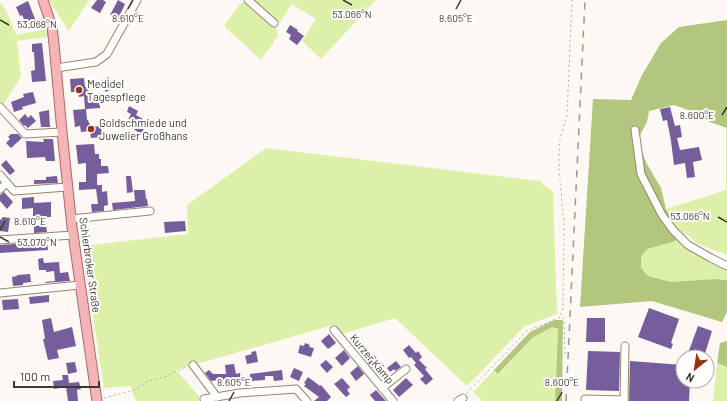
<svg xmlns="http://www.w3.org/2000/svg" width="727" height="401" font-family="Barlow,sans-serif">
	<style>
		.green { fill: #ddf0a9 }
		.forest { fill: #b3c67e }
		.building { fill: #765d9b }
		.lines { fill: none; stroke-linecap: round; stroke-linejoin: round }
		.minor-casing { stroke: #99846e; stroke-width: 9 }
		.major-casing { stroke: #af6768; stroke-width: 11 }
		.path { stroke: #b4ada6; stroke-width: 1; stroke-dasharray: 2 3; stroke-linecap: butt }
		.minor { stroke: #fff; stroke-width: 7 }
		.major { stroke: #f4b4b8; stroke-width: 9 }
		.rail { stroke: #9d968e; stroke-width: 1.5; stroke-dasharray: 7 7; stroke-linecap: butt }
		.ticks { fill: none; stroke: #3f362c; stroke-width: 1.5 }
		.poi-dot { fill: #99320e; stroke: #fff; stroke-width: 1.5 }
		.labels { text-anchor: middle; stroke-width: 4; stroke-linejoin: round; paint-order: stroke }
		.poi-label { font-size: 11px; fill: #3f362c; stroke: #fff; text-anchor: start }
		.street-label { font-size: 11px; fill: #3f362c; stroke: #fff }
		.ticks-label { font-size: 10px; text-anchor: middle; fill: #3f362c; stroke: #fff; stroke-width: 4; stroke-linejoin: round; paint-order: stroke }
	</style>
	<rect width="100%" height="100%" fill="#fdf8f3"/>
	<g class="green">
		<polygon points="49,0 89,0 69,31"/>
		<polygon points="252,0 376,0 321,59 302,41 316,19 292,4 278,25"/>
		<polygon points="245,1 276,27 278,36 261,60 224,26 240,4"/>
		<polygon points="0,3 6,10 16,35 46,29 48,37 17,41 21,76 2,107 0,105"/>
		<polygon points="726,128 727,128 727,255 696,243 689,236 676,229 666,209 726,190"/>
		<polygon points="266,148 540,181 553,192 557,314 525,326 467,386 395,318 342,334 333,325 176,370 203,401 137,401 134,397 130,386 104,388 82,246 188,234 187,205"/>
		<polygon points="676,239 714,263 727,268 727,280 714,279 671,282 648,276 641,268 641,257 647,249 673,242"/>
		<polygon points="552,327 558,329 555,401 482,401 473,392 494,370 499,374 532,338"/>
		<polygon points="717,363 727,367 727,401 713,401"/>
	</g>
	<g class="forest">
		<polygon points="727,20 727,128 710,122 699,114 674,105 649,111 647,122 641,133 638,143 647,164 661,188 666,209 674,225 679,238 673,242 647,249 641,257 641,268 648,276 671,282 714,279 727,280 727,312 722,322 652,301 580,307 593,99 631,100 642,75 661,43 679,27"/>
		<polygon points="554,320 563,320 562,401 555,401 558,329 552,327 532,338 498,374 494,370 530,332"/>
		<polygon points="727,341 727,367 717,363 720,343"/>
	</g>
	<g class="building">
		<polygon points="97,0 103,0 106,2 100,13 91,8"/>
		<polygon points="118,0 125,4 118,19 110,15"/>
		<polygon points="28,1 37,24 28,28 22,15 20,16 16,7"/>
		<polygon points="290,25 298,30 297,31 304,36 297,45 289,39 291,35 286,32"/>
		<polygon points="42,43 46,81 32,82 31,71 35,70 34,52 32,52 32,44"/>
		<polygon points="108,77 114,87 106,92 99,82"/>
		<polygon points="84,78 85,87 88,87 89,98 99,97 100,108 86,109 87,120 88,120 89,123 90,124 91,127 101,126 102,137 91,138 90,131 81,132 80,126 75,127 73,110 85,109 84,96 79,97 78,92 71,92 70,79"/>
		<polygon points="33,92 36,103 22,107 23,109 14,112 11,102 24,97 23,94"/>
		<polygon points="129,106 138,111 136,115 148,122 141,134 126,124 131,114 127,112"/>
		<polygon points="670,107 675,126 680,125 682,137 677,138 680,150 699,147 702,160 693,162 695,177 687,178 685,163 674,165 671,141 667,120 663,121 660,109"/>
		<polygon points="49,110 50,127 41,127 39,112"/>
		<polygon points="25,114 28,118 31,115 36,121 28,128 25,125 24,126 19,120"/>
		<polygon points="11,134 18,134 22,138 11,148 6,143 10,139 8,137"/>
		<polygon points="43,139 53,139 55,161 46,161 45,157 27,158 26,141 44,142"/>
		<polygon points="94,144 95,154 99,154 99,159 101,159 101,166 108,166 109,173 97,174 97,185 102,185 102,192 107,191 108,205 104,206 104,211 92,212 91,204 98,204 96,189 79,190 79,182 86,182 86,163 78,164 76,145"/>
		<polygon points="6,160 15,171 10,175 1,165"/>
		<polygon points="57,176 58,183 34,184 34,180 46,180 46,177"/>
		<polygon points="126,176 131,176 133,192 127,193"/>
		<polygon points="134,190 145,190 146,199 147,199 148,206 113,210 112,203 135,201"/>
		<polygon points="4,192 13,202 7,209 0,201 0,195"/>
		<polygon points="34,197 34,203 51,202 51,217 33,217 33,208 22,209 22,198"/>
		<polygon points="2,217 10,218 8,232 0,231 0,219 2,220"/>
		<polygon points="185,221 186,231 165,233 164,222"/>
		<polygon points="46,225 47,232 34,233 34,226"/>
		<polygon points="47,242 48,250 0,253 0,245"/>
		<polygon points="43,258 44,263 59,262 60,273 68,272 70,281 45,283 45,282 55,281 54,271 46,272 46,270 39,270 38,259"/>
		<polygon points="30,274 31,282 23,283 23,285 13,286 12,277 17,276 17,275"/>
		<polygon points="49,295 49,302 30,304 29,297"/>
		<polygon points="18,299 19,309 3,310 2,300"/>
		<polygon points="649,308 679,319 671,343 673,344 671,349 638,337"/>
		<polygon points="51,318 54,332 72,327 76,346 57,350 59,358 48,360 43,339 45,339 42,320"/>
		<polygon points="587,318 605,318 605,342 586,342"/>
		<polygon points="698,326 712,331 704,357 692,357 687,356"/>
		<polygon points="329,334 336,343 328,349 321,341"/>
		<polygon points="305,343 310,345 309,347 314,348 311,357 298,353 300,345 304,346"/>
		<polygon points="364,345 373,356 374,355 384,366 377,371 374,367 372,368 359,350"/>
		<polygon points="409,345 416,353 418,351 422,357 419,360 427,368 425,369 433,379 426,385 420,379 424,376 414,365 416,363 411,357 409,358 403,350"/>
		<polygon points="344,350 350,358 342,366 335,358"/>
		<polygon points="256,351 258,362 247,364 245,356 252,354 251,352"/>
		<polygon points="588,351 620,352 619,391 586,390"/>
		<polygon points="326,360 333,367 327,373 320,365"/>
		<polygon points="396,361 401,367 395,371 394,369 390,372 387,368"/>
		<polygon points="630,361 683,365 683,381 690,381 689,401 629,401"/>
		<polygon points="75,362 77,372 68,374 66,363"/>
		<polygon points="234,364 236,374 240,373 241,382 234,382 233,378 211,381 205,373 209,370 213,374 226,374 225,365"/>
		<polygon points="358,366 364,374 356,381 350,373"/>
		<polygon points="294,368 303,372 299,381 290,377"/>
		<polygon points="282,370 283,380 274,381 273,376 265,376 265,380 251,381 250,380 250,374"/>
		<polygon points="62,375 68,375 69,383 79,382 81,389 77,390 78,401 68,401 66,387 54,389 53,381 63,380"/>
		<polygon points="308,377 320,386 321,385 331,397 327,401 314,401 319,397 304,386 306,384 304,383"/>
		<polygon points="342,378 350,387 347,390 350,394 346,397 334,384"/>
		<polygon points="406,378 413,385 399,397 393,390"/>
		<polygon points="376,390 386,401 375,401 370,395"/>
	</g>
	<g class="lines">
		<g class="minor-casing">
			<g id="minor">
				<polyline points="248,0 274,23"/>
				<polyline points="56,68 96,62 107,54 137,0"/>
				<polyline points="0,107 25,134 62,132"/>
				<polyline points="635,130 641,174 662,215 673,230 688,245 711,258 727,266"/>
				<polyline points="0,175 14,191 67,187"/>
				<polyline points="0,189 7,183"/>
				<polyline points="71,219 150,211"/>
				<polyline points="0,240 73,235"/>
				<polyline points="0,293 80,285"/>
				<polyline points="334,330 393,401"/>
				<polyline points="193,365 217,397"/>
				<polyline points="382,388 406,369"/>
				<polyline points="204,399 240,393 296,389 307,401"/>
				<polyline points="585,399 624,400"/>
				<polyline points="458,401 463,398"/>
				<polyline points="624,401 625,346"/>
			</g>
		</g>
		<g class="major-casing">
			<polyline id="major" points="43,0 52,27 54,44 62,132 72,227 97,401"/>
		</g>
		<g class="path">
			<polyline points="565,354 564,319 561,316 563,306 564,224 559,169 559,154 560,139 567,115 572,0"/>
			<polyline points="467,393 527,331 561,317"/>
			<polyline points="104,398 135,390 148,381 164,377 186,367"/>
		</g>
		<use href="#minor" class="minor"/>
		<use href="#major" class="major"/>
		<polyline class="rail" points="566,401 585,0"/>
	</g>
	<path class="ticks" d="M343,0L352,5M128,9L133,0M456,9L461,0M0,20L9,25M722,115L727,107M718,217L727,222M0,230L5,221M0,237L9,242M229,401L234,392M557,401L562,392"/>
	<g class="poi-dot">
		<circle cx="79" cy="90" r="4"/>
		<circle cx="91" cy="129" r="4"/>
	</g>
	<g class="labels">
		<g class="poi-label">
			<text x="87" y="88">Medidel<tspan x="87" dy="13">Tagespflege</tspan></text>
			<text x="99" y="127">Goldschmiede und<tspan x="99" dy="13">Juwelier Großhans</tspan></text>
		</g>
		<g class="street-label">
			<text transform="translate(90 265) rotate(82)" y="4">Schierbroker Straße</text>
			<text transform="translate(372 359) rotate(50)" y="4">Kurzer Kamp</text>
		</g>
	</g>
	<g class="ticks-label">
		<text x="352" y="18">53.066°N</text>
		<text x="128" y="22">8.610°E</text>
		<text x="456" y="22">8.605°E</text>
		<text x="37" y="28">53.068°N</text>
		<text x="697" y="119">8.600°E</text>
		<text x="690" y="220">53.066°N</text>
		<text x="30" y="225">8.610°E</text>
		<text x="37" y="246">53.070°N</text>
		<text x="234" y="386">8.605°E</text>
		<text x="562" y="386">8.600°E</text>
	</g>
	<g transform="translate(695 369) rotate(210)"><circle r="19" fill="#ffffff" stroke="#b2afab"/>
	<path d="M0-3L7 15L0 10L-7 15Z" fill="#99320e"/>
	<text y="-6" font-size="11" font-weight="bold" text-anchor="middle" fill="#3f362c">N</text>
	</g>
	<path d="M14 381v6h85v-6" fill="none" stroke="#3f362c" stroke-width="2"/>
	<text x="20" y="381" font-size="12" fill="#3f362c" stroke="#ffffff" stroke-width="3" paint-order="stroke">100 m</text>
</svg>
